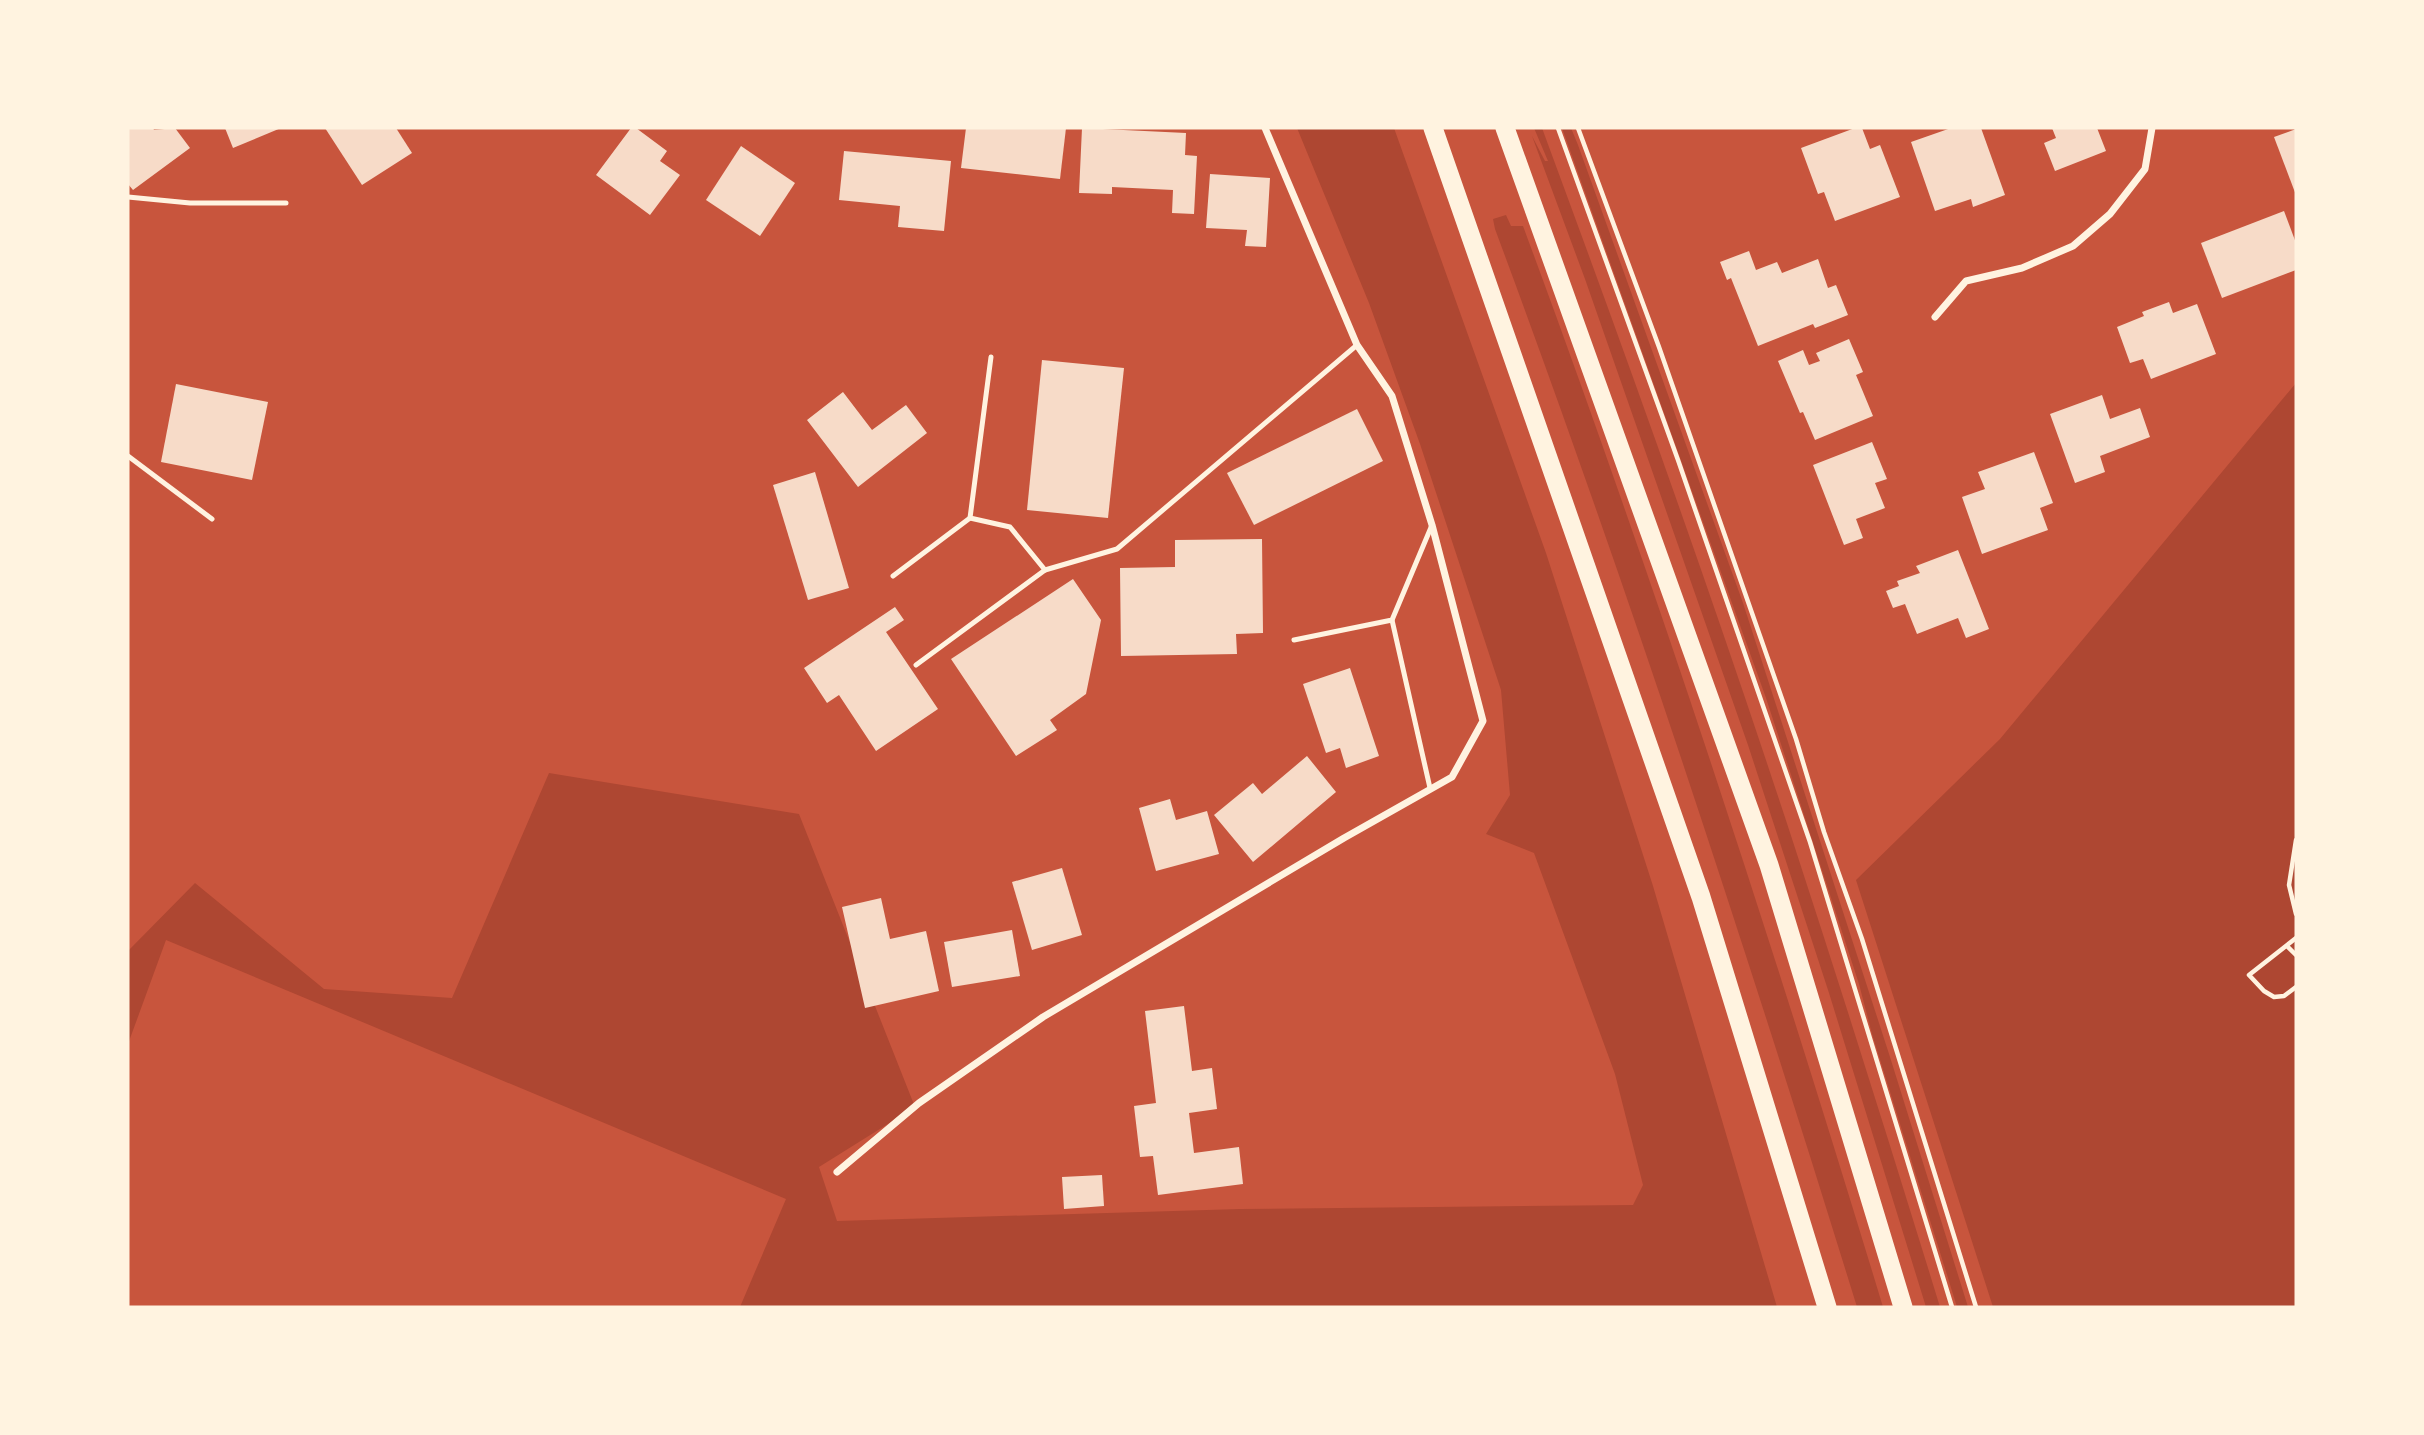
<svg xmlns="http://www.w3.org/2000/svg" width="2424" height="1435" font-family="Rubik,sans-serif">
	<style>
		.green { fill: #ae4732 }
		.building { fill: #f7dbc8 }
		.lines { fill: none; stroke-linecap: round; stroke-linejoin: round }
		.path { stroke: #fff3e0; stroke-width: 4.5 }
		.service { stroke: #fff3e0; stroke-width: 5 }
		.minor { stroke: #fff3e0; stroke-width: 7 }
		.trunk { stroke: #fff3e0; stroke-width: 19 }
	</style>
	<rect width="100%" height="100%" fill="#c8553d"/>
	<g class="green">
		<polygon points="1297,128 1394,128 1546,553 1653,886 1777,1307 740,1307 786,1199 166,940 128,1044 128,951 195,883 324,989 452,998 549,773 799,814 915,1107 819,1167 837,1221 1240,1209 1633,1205 1643,1185 1615,1074 1534,853 1486,834 1510,795 1501,690 1420,444 1369,303"/>
		<path d="M1534,128H1542C1630,366 1716,606 1795,848C1845,1001 1893,1154 1940,1307H1926L1829,993L1748,745L1585,279L1532,136L1545,161H1548Z"/>
		<polygon points="1562,128 1571,128 1578,145 1743,603 1890,1057 1968,1307 1957,1307 1872,1034 1859,984 1766,698"/>
		<path d="M1506,215L1511,226H1523C1655,582 1773,944 1883,1307H1857C1745,945 1627,584 1495,229L1493,219Z"/>
		<polygon points="2296,383 2296,1307 1993,1307 1856,880 2000,739"/>
	</g>
	<g class="building">
		<polygon points="128,128 153,128 154,130 175,128 190,148 133,190 128,184"/>
		<polygon points="225,128 281,128 233,148"/>
		<polygon points="325,128 396,128 412,153 362,185"/>
		<polygon points="631,128 636,128 667,151 660,161 680,175 650,215 596,175"/>
		<polygon points="966,128 1066,128 1060,179 961,168"/>
		<polygon points="1082,128 1186,133 1185,155 1197,156 1194,214 1172,213 1173,190 1112,187 1112,194 1079,193"/>
		<polygon points="1855,128 1862,128 1870,149 1880,145 1900,197 1835,221 1824,192 1818,194 1801,148"/>
		<polygon points="1951,128 1981,128 2005,195 1973,207 1971,199 1935,211 1911,142"/>
		<polygon points="2052,128 2097,128 2106,151 2055,171 2044,143 2056,138"/>
		<polygon points="2296,129 2296,195 2274,137"/>
		<polygon points="741,146 795,183 760,236 706,200"/>
		<polygon points="844,151 951,161 944,231 898,227 900,206 839,200"/>
		<polygon points="1210,174 1270,178 1266,247 1245,246 1247,230 1206,228"/>
		<polygon points="2284,211 2296,243 2296,270 2222,298 2201,243"/>
		<polygon points="1749,251 1756,270 1777,262 1782,273 1818,259 1828,288 1836,285 1848,315 1815,328 1813,324 1758,346 1731,278 1727,280 1720,262"/>
		<polygon points="2169,302 2173,313 2197,304 2216,354 2151,379 2143,359 2130,363 2117,327 2144,316 2142,312"/>
		<polygon points="1849,339 1863,372 1856,375 1873,416 1815,440 1803,412 1800,413 1778,361 1803,350 1809,365 1820,361 1816,353"/>
		<polygon points="1042,360 1124,368 1108,518 1027,510"/>
		<polygon points="176,384 268,402 252,480 161,462"/>
		<polygon points="843,392 872,430 906,405 927,433 858,487 807,420"/>
		<polygon points="2102,395 2110,419 2140,408 2150,437 2100,456 2105,472 2075,483 2050,414"/>
		<polygon points="1357,409 1383,461 1254,525 1227,473"/>
		<polygon points="1872,442 1887,479 1875,483 1885,508 1856,519 1863,538 1844,545 1813,465"/>
		<polygon points="2034,452 2053,503 2040,508 2048,530 1982,554 1962,497 1985,489 1978,472"/>
		<polygon points="815,472 849,588 808,600 773,485"/>
		<polygon points="1262,539 1263,633 1236,634 1237,654 1121,656 1120,568 1175,567 1175,540"/>
		<polygon points="1958,550 1989,629 1966,638 1958,618 1917,634 1905,604 1893,608 1886,591 1899,586 1897,581 1920,573 1916,566"/>
		<polygon points="1073,579 1101,620 1086,694 1050,720 1057,730 1016,756 951,659"/>
		<polygon points="895,607 904,620 886,632 938,709 876,751 839,695 827,703 804,668"/>
		<polygon points="1350,668 1379,756 1346,768 1340,748 1326,753 1303,684"/>
		<polygon points="1307,756 1336,792 1253,862 1214,815 1253,783 1262,794"/>
		<polygon points="1170,799 1176,820 1207,811 1219,854 1156,871 1139,808"/>
		<polygon points="1062,868 1082,935 1032,950 1012,882"/>
		<polygon points="881,898 890,939 926,931 939,991 865,1008 842,907"/>
		<polygon points="1012,930 1020,976 952,987 944,942"/>
		<polygon points="1184,1006 1192,1071 1212,1068 1217,1109 1189,1113 1194,1153 1239,1147 1243,1184 1158,1195 1153,1156 1140,1157 1134,1106 1156,1103 1145,1011"/>
		<polygon points="1102,1175 1104,1206 1064,1209 1062,1177"/>
	</g>
	<g class="lines">
		<g class="path">
			<polyline points="1558,128 1678,460 1810,842 1952,1307"/>
			<polyline points="1578,128 1659,347 1796,739 1824,832 1862,939 1976,1307"/>
			<polyline points="2296,840 2289,885 2296,914"/>
			<polyline points="2296,938 2249,975 2264,991 2274,997 2284,996 2296,987"/>
			<polyline points="2287,946 2296,955"/>
		</g>
		<g class="service">
			<polyline points="128,197 190,203 286,203"/>
			<polyline points="991,357 970,518 1010,527 1045,570"/>
			<polyline points="128,456 212,519"/>
			<polyline points="893,576 970,518"/>
			<polyline points="1392,620 1430,788"/>
			<polyline points="1294,640 1392,620 1432,525"/>
			<polyline points="916,665 1045,570 1117,549 1357,345"/>
		</g>
		<g class="minor">
			<polyline points="1935,317 1966,281 2022,268 2073,246 2110,214 2145,169 2152,128"/>
			<polyline points="837,1172 919,1103 1043,1017 1344,838 1452,777 1483,721 1432,525 1392,396 1357,345 1265,128"/>
		</g>
		<g class="trunk">
			<polyline points="1433,128 1701,897 1827,1307"/>
			<polyline points="1505,128 1769,865 1903,1307"/>
		</g>
	</g>
	<rect width="2424" height="1435" fill="none" stroke="#fff3e0" stroke-width="259"/>
</svg>
